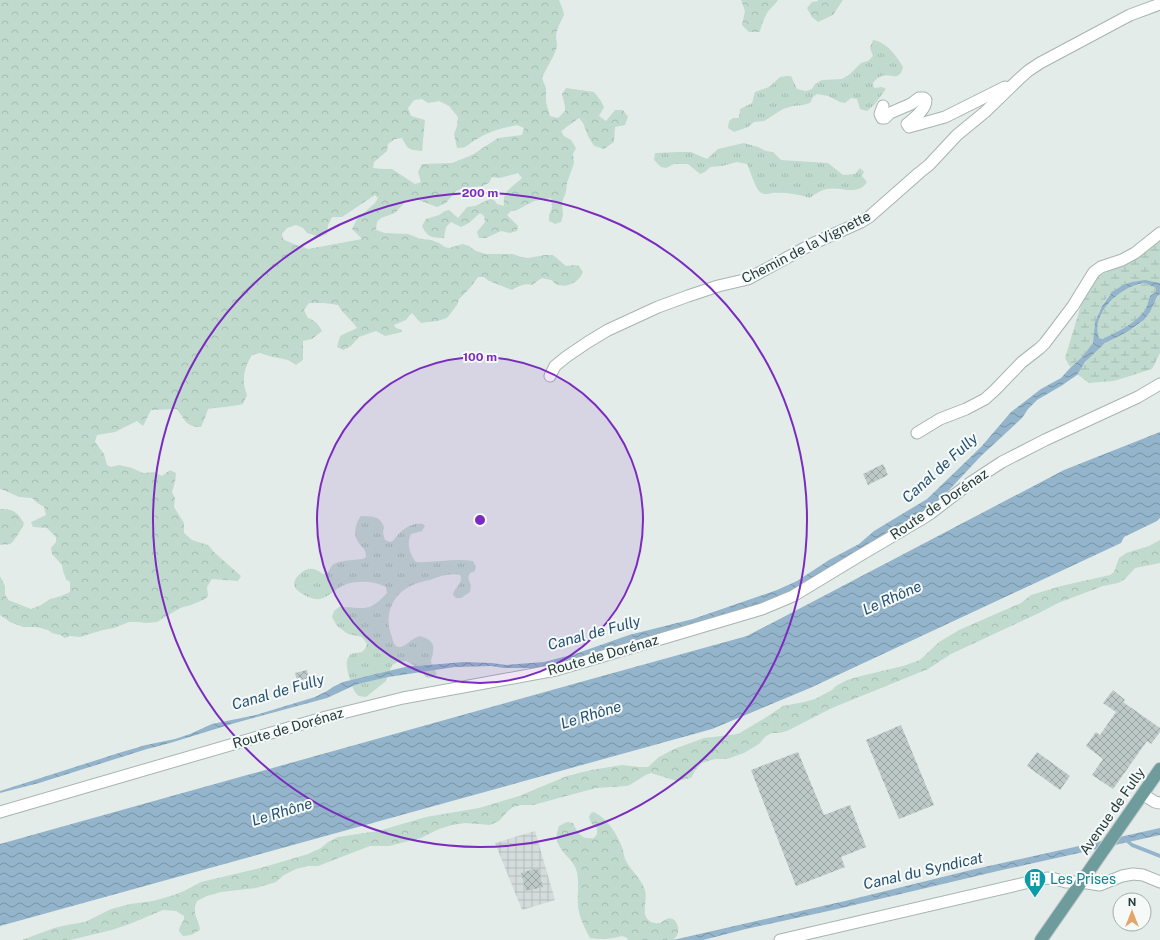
<svg xmlns="http://www.w3.org/2000/svg" width="1160" height="940" font-family="'Public Sans',sans-serif">
	<style>
		.industrial { fill: url(#industrial-grid) }
		.grass { fill: url(#grass-tufts) }
		.forest { fill: url(#forest-crowns); fill-rule: evenodd }
		.wetland { fill: url(#wetland-marsh) }
		.water { fill: url(#water-waves); fill-rule: evenodd }
		.lines { fill: none; stroke-linecap: round; stroke-linejoin: round }
		.stream { stroke: #93b4ca; stroke-width: 3.5 }
		.building { fill: url(#building-cross-hatch) }
		.minor-casing { stroke: #a7b4b2; stroke-width: 13 }
		.major-casing { stroke: #c2c8c8; stroke-width: 14 }
		.minor { stroke: #fff; stroke-width: 11 }
		.major { stroke: #6e9c9c; stroke-width: 12 }
		.ring { fill: none; stroke: #7b2cbf; stroke-width: 2 }
		.labels { text-anchor: middle; stroke-width: 4; stroke-linejoin: round; paint-order: stroke }
		.street-label { font-size: 14px; fill: #263c3b; stroke: #f5f9f8 }
		.culture-label { font-size: 14px; fill: #0d838f; stroke: #f5f9f8; text-anchor: start }
		.water-label { font-size: 15px; font-style: italic; fill: #275271; stroke: #f5f9f8 }
		.centre { fill: #7b2cbf; stroke: #f5f9f8; stroke-width: 2 }
		.ring-label { font-size: 12px; text-anchor: middle; font-weight: bold; fill: #7b2cbf; stroke: #f5f9f8; stroke-width: 4; stroke-linejoin: round; paint-order: stroke }
	</style>
	<defs>
		<pattern id="industrial-grid" width="8" height="8" patternUnits="userSpaceOnUse"><rect width="8" height="8" fill="#d3dcda"/><path d="M0 4h8M4 0v8" fill="none" stroke="#b5bebc"/></pattern>
		<pattern id="grass-tufts" width="24" height="20" patternUnits="userSpaceOnUse"><rect width="24" height="20" fill="#c0dace"/><path d="M3 7l-1-3M5 7V3M7 7l1-3M15 17l-1-3M17 17v-4M19 17l1-3" fill="none" stroke="#a5bcb2"/></pattern>
		<pattern id="forest-crowns" width="20" height="18" patternUnits="userSpaceOnUse"><rect width="20" height="18" fill="#c0dace"/><path d="M2 6a3 3 0 1 1 6 0M12 15a3 3 0 1 1 6 0" fill="none" stroke="#a5bcb2"/></pattern>
		<pattern id="wetland-marsh" width="20" height="14" patternUnits="userSpaceOnUse"><rect width="20" height="14" fill="#c0dace"/><path d="M1 5h8M5 5V1M11 12h8M15 12V8" fill="none" stroke="#a5bcb2"/></pattern>
		<pattern id="water-waves" width="16" height="10" patternUnits="userSpaceOnUse"><rect width="16" height="10" fill="#93b4ca"/><path d="M0 5q4-4 8 0t8 0" fill="none" stroke="#7894a5"/></pattern>
		<pattern id="building-cross-hatch" width="8" height="8" patternUnits="userSpaceOnUse"><rect width="8" height="8" fill="#bdc9c7"/><path d="M0 0l8 8M0 8l8-8" fill="none" stroke="#99a4a3"/></pattern>
	</defs>
	<rect width="100%" height="100%" fill="#e4ecea"/>
	<polygon class="industrial" points="535,831 555,900 522,910 495,843"/>
	<g class="grass">
		<path d="M873,40C887,42 897,57 903,67C902,70 902,72 900,74C894,81 885,68 873,83L874,88L882,87L886,89L874,105L867,111L860,109L857,99L851,98L845,103L840,102L828,96L817,94L813,97L810,103L803,105L793,106L783,109L764,121L754,122L748,127L734,132L728,128L729,121L733,118H739L740,109L752,103L755,92L769,87L780,77L791,76L797,89L806,91L812,89L815,84L822,80L842,79L850,74L861,63L868,61L873,56L870,48Z"/>
		<path d="M744,143L758,147L766,151L773,152L781,160L828,163L843,175L855,174L860,168L864,172L862,176L867,182C857,197 842,186 827,189C821,190 815,194 810,198C798,194 785,192 772,193C768,194 764,195 760,192C754,186 751,172 747,164L737,162L722,166L710,167L705,172L700,174L688,164H674L666,168L661,167L654,160L655,153L680,152H691L707,159L718,149Z"/>
		<path d="M361,516C373,517 379,515 384,527L383,533L385,540L390,542L393,541C400,531 410,522 423,524L425,526L422,531L411,534C406,543 410,555 416,562C435,563 455,558 473,561L476,567L475,571L470,573C467,578 469,580 471,585L470,592L461,598H456L453,595C454,587 464,584 460,575C449,573 440,576 430,580C425,581 420,582 415,584C392,593 383,615 392,637C393,641 394,646 398,647C404,648 408,642 412,640C414,638 418,637 420,636C429,639 435,642 433,652C433,656 431,658 431,662C432,666 435,670 437,674L434,677L430,678L426,677L419,668L406,661L398,662L392,665L386,681L366,697L359,696C358,695 356,694 355,692C352,687 345,666 347,661C347,659 349,656 350,655C356,650 363,657 367,644L362,637L348,634L337,626L332,617L334,611L339,607C364,607 368,614 387,593L386,587C374,581 357,580 344,585C335,589 329,597 320,599C316,600 312,598 308,597C299,592 289,587 297,577C305,567 313,566 323,574C330,574 329,567 334,564C340,560 355,560 363,559L366,557C366,547 361,548 357,540C353,533 356,522 361,516Z"/>
	</g>
	<g class="forest">
		<path d="M0,0H559L563,10L564,15C561,21 557,28 556,36C556,39 557,42 557,46C555,56 546,68 542,78L546,88V102L550,116L558,118L565,111V106L562,94L566,88L594,92L601,101L604,107L599,116L606,121L615,110H623L628,117L625,125L615,127L614,142L604,149L594,146L588,136L583,123L579,118L561,131L564,136L571,140L576,148L573,154L574,163L567,183L566,192L562,202L563,215L561,222L555,224L549,221V215L552,208L551,198L534,201L517,210L511,211L507,215L518,226L517,231L510,233L501,231L486,238H479L477,232L485,222L484,216L480,213L469,223L461,227L451,222L446,227L444,238C432,238 427,237 422,226L426,219L439,215L445,211L449,210L458,218L467,207L475,206L490,199L494,200L497,204L504,206C502,190 512,188 522,178L518,173L500,178L492,177L489,183L483,186L464,188L456,191L446,203L437,207L416,199L406,201L395,213L381,218L377,222L376,230L385,233L408,234L421,239L431,240L439,243L445,247L449,248L463,244L469,246L476,251L486,254H513L521,257L528,258L545,255H553L566,266L574,265L579,266L583,272C579,282 567,289 556,284C554,283 553,281 551,280C548,279 544,279 542,278L532,285C524,283 519,286 512,290L489,281L484,277H478L470,288L459,299L457,305L447,318L437,321L421,323L412,313L409,316L406,320L394,325L396,328L402,330V332L385,336L376,331L359,337L351,346L343,350L337,347L340,336L357,328C351,319 343,314 338,305L324,303H309L304,310L308,318C315,320 318,324 322,331L312,339L303,341V360L296,365L288,360L269,356L260,353L252,355C244,368 241,381 247,395L243,404C231,407 220,407 208,409L205,418L201,427C186,427 185,420 177,409L151,410L143,426L137,421L115,432L97,435L95,442L104,454L107,465L111,467L119,465L132,468L143,473L154,472L162,476L170,470L176,473L175,482L172,492L175,498L174,507L184,523V533L192,540L208,545L215,553L241,576L238,581L212,579L207,587L208,596L205,599L191,605L180,608L157,622L146,623L138,622H129L114,628L103,630L80,637L70,636L65,638L60,635L52,633L48,630L37,627H23L10,622L0,615V576L5,586V594L8,600L16,603L31,609L41,605L50,599L61,596L70,592V582L66,579L63,571L62,565L52,554L51,548L56,542V537L47,528L33,527L31,522L46,515L44,507L36,502L32,498L19,497L6,491L0,489ZM422,99L428,103L439,101L449,106L458,117L457,126L454,134L457,148C468,148 469,143 479,138C490,131 504,128 517,125L524,128L522,135L498,138L472,155L452,163L422,164L418,172L421,182L415,184L392,169H384L373,168L374,162L387,151L388,144L395,139L402,138C408,149 408,150 422,151L425,120L411,116L408,108L414,100ZM375,195L378,198L375,203L357,219L352,229L362,239L308,249C300,245 291,244 283,239L282,234L287,228L296,225L303,228L307,233L320,237L327,234L328,225L332,217H342Z"/>
		<path d="M741,0H778C775,5 770,8 767,13C764,19 761,25 760,32H749L742,25L745,11Z"/>
		<polygon points="818,0 843,0 833,15 818,22 812,17 807,8 812,2 818,1"/>
		<path d="M0,509C14,509 17,512 24,523C23,527 14,542 10,544C7,545 3,544 0,545Z"/>
		<path d="M1160,540V563L1135,568L1125,579L1118,583L1103,586L1058,603L1041,612L951,654L928,669L832,708L787,731L779,733H772L766,736L759,744L744,753L727,759H715L702,763L696,769L691,778L677,781L651,773C643,775 635,783 627,786L596,788L533,805H522L513,807L507,812L499,821L490,825L465,823L452,825L439,829L421,838L389,846H370L318,866H308L296,869L284,875L276,882L256,888L221,892L207,896L197,901C191,914 199,919 200,930L191,935L183,936L179,931C179,925 185,922 184,916L176,911L163,910L132,923L112,930L70,940H22L54,928L67,925L85,922L111,909L130,904L153,901L174,895L184,891L201,882L264,867L308,854L321,848L328,842L338,837L378,831L426,817L479,808L519,796L567,776L591,770L622,765L640,767H648L659,757L674,749L704,738L738,734L765,718L783,706L804,702L815,699L832,690L836,686L847,680L861,676L903,666L920,660L939,642L959,630L1021,603L1031,595L1061,586L1110,575L1114,572L1119,558L1126,553L1149,546Z"/>
		<path d="M594,812C608,819 616,833 622,847C623,851 624,855 625,859C630,870 641,878 645,890C647,897 644,906 645,914C646,920 652,924 659,923C664,922 667,916 673,919C680,924 680,935 673,940H628L627,938L622,936C611,939 602,940 590,938C585,929 579,917 578,906C577,895 580,879 576,869C572,858 557,850 557,838C556,834 558,829 559,826L567,822L573,823C578,833 581,840 594,838L597,834V828L591,823L589,817L591,813Z"/>
	</g>
	<g class="wetland">
		<path d="M1160,236V283C1146,280 1140,280 1127,285C1108,291 1102,303 1096,321C1093,327 1096,336 1093,342C1089,353 1078,360 1070,367L1065,358L1085,292L1098,276L1128,263Z"/>
		<path d="M1145,283L1156,288V292L1149,299L1147,307L1138,319L1130,324L1103,339L1099,338C1090,313 1122,285 1145,283Z"/>
		<path d="M1160,294V353L1152,369L1114,381L1089,383L1077,374C1086,360 1097,347 1112,339C1123,333 1134,329 1144,320C1151,313 1153,302 1160,294Z"/>
	</g>
	<g class="water">
		<path d="M1145,280L1160,283V294L1157,297L1150,312L1144,320L1127,332L1105,343L1085,362L1077,375L1061,386L1037,400L1028,409L1022,418L981,456L936,504L800,587L775,600L556,665L535,668H504L491,666L455,667L388,677L362,683L355,685L327,698L235,723L170,743L147,749L39,783L0,793V791L122,752L146,745L175,739L190,734L212,724L256,715L315,697L327,691L333,687L343,682L405,667L464,662L492,663L506,665L544,662L575,654L629,635L693,619L777,590L797,581L829,560L859,544L874,531L927,499L981,447L1011,412L1041,389L1061,378L1071,367L1083,356L1093,343L1095,322L1102,306L1112,292L1123,285L1132,282ZM1145,283L1156,288V292L1150,296C1149,299 1148,303 1147,306C1139,323 1119,330 1103,339L1099,338C1090,313 1122,285 1145,283Z"/>
		<polygon points="1160,432 1160,518 1157,521 1124,537 1121,543 810,688 712,729 0,926 0,844 595,678 747,636 1064,470"/>
		<polygon points="1160,828 1160,835 1002,870 833,910 746,929 703,940 673,940 845,901 971,870"/>
	</g>
	<g class="lines">
		<polyline class="stream" points="1125,839 1132,845 1160,856"/>
	</g>
	<g class="building">
		<polygon points="883,464 888,475 868,485 863,474"/>
		<polygon points="307,670 309,678 297,681 295,673"/>
		<polygon points="1113,690 1125,700 1123,702 1160,728 1160,732 1151,744 1147,741 1113,789 1092,775 1103,759 1086,746 1096,732 1100,735 1116,712 1103,703"/>
		<polygon points="901,725 934,805 899,819 866,740"/>
		<polygon points="798,752 824,815 850,805 866,847 841,857 845,867 796,886 751,770"/>
		<polygon points="1037,752 1070,776 1060,790 1027,766"/>
		<polygon points="538,868 543,887 526,891 521,873"/>
	</g>
	<g class="lines">
		<g class="minor-casing">
			<g id="minor">
				<path d="M883,106L880,114L882,118H885L890,113L911,104L919,98H924L926,100C926,110 914,118 907,124L909,127L945,117L1005,87"/>
				<polyline points="550,376 555,366 566,357 588,342 608,330 658,307 688,296 718,286 748,279 812,244 861,222 869,217 919,173 929,165 957,135 985,112 1018,80 1028,71 1040,63 1130,15 1160,4"/>
				<polyline points="917,433 940,419 966,409 985,399 995,390 1022,362 1040,348 1045,343 1073,306 1094,272 1101,267 1122,260 1135,253 1160,233"/>
				<polyline points="1142,794 1155,802 1160,803"/>
				<polyline points="0,812 326,717 403,698 556,670 762,609 793,596 859,556 920,520 931,513 970,483 1002,462 1045,440 1138,397 1160,384"/>
				<polyline points="780,940 1047,878 1055,879 1066,882 1081,882 1100,885 1122,876 1133,874 1143,875 1160,882"/>
			</g>
		</g>
		<g class="major-casing">
			<polyline id="major" points="1041,940 1160,769"/>
		</g>
		<use href="#minor" class="minor"/>
		<use href="#major" class="major"/>
	</g>
	<circle cx="480" cy="520" r="163" fill="#7b2cbf" fill-opacity=".12"/>
	<g class="ring">
		<circle cx="480" cy="520" r="163"/>
		<circle cx="480" cy="520" r="327"/>
	</g>
	<defs>
		<g id="building-pin" transform="scale(1.15)"><path d="M0 17L-7.5 6A9.5 9.5 0 1 1 7.5 6Z" fill="#0f9aa8" stroke="#f5f9f8"/><path d="M-4-6H4V6H1V3H-1V6H-4ZM-2.5-4.3h1.7v1.8h-1.7ZM.8-4.3h1.7v1.8H.8ZM-2.5-1h1.7V.8h-1.7ZM.8-1h1.7V.8H.8Z" fill="#fff"/></g>
	</defs>
	<g fill-rule="evenodd">
		<use href="#building-pin" x="1035" y="879"/>
	</g>
	<g class="labels">
		<g class="street-label">
			<text transform="translate(806 247) rotate(-27)" y="5">Chemin de la Vignette</text>
			<text transform="translate(939 504) rotate(-34)" y="5">Route de Dorénaz</text>
			<text transform="translate(603 655) rotate(-16)" y="5">Route de Dorénaz</text>
			<text transform="translate(288 728) rotate(-16)" y="5">Route de Dorénaz</text>
			<text transform="translate(1112 811) rotate(-55)" y="5">Avenue de Fully</text>
		</g>
		<g class="culture-label">
			<text x="1050" y="884">Les Prises</text>
		</g>
		<g class="water-label">
			<text transform="translate(940 468) rotate(-42)" y="5">Canal de Fully</text>
			<text transform="translate(892 598) rotate(-24)" y="5">Le Rhône</text>
			<text transform="translate(594 633) rotate(-15)" y="5">Canal de Fully</text>
			<text transform="translate(278 692) rotate(-16)" y="5">Canal de Fully</text>
			<text transform="translate(591 715) rotate(-17)" y="5">Le Rhône</text>
			<text transform="translate(282 812) rotate(-17)" y="5">Le Rhône</text>
			<text transform="translate(923 871) rotate(-13)" y="5">Canal du Syndicat</text>
		</g>
	</g>
	<circle cx="480" cy="520" r="6" class="centre"/>
	<g class="ring-label">
		<text x="480" y="197">200 m</text>
		<text x="480" y="361">100 m</text>
	</g>
	<g transform="translate(1132 912)"><circle r="19" fill="#f5f9f8" stroke="#a2adac"/>
	<path d="M0-3L7 15L0 10L-7 15Z" fill="#e2a66d"/>
	<text y="-6" font-size="11" font-weight="bold" text-anchor="middle" fill="#263c3b">N</text>
	</g>
</svg>
